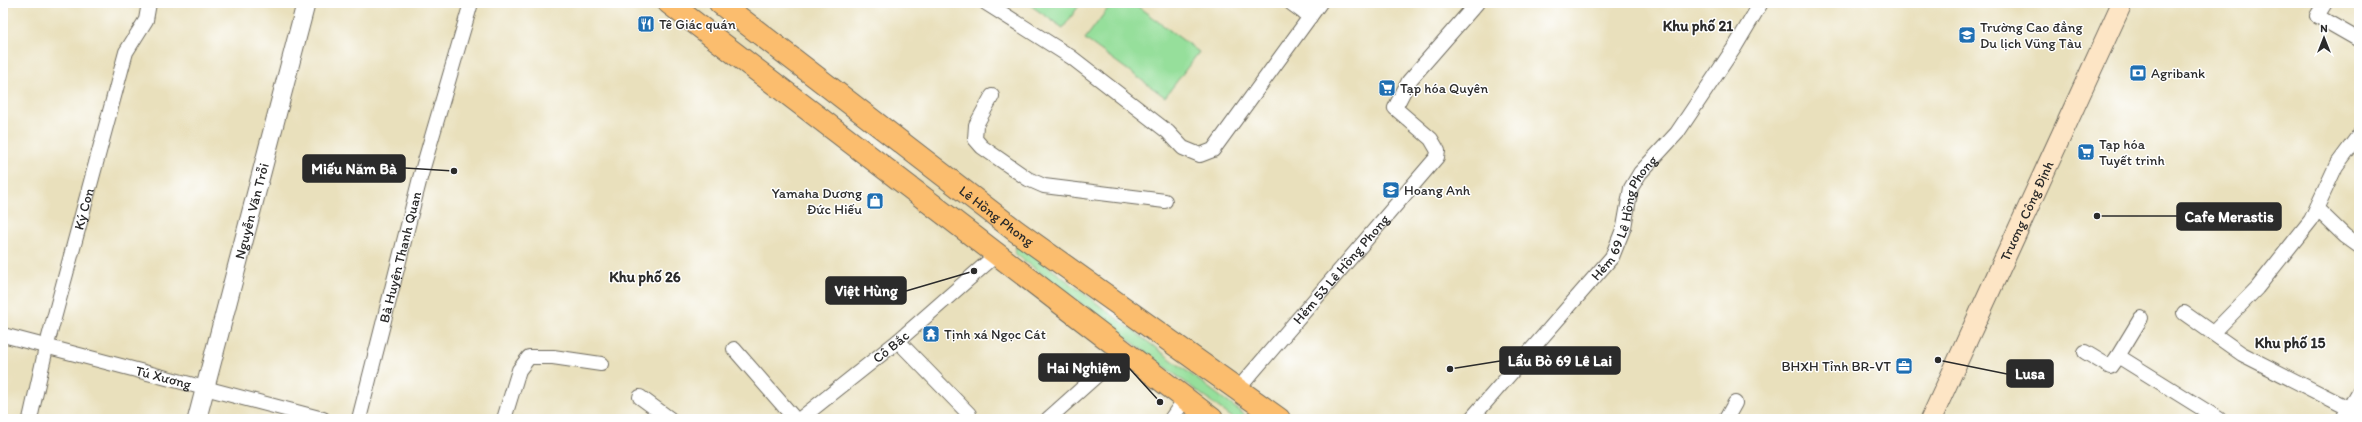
<svg xmlns="http://www.w3.org/2000/svg" width="2362" height="422" font-family="Itim,sans-serif">
	<style>
		.green { fill: #96df9b; stroke: #608563 }
		.lines { fill: none; stroke-linecap: round; stroke-linejoin: round }
		.minor-casing { stroke: #6e6a5e; stroke-width: 16 }
		.tertiary-casing { stroke: #6e6a5e; stroke-width: 20 }
		.secondary-casing { stroke: #6e6a5e; stroke-width: 22 }
		.primary-casing { stroke: #6e6a5e; stroke-width: 24 }
		.minor { stroke: #fff; stroke-width: 14 }
		.tertiary { stroke: #fff; stroke-width: 18 }
		.secondary { stroke: #fde5c5; stroke-width: 20 }
		.primary { stroke: #fbbd6e; stroke-width: 22 }
		.labels { text-anchor: middle; stroke-width: 3; stroke-linejoin: round; paint-order: stroke }
		.poi-label { font-size: 14px; fill: #2b2b2b; stroke: #fff; text-anchor: start }
		.street-label { font-size: 14px; fill: #2b2b2b; stroke: #fff }
		.neighbourhood-label { font-size: 15px; font-weight: bold; fill: #2b2b2b; stroke: #fff }
		.leader { fill: none; stroke: #2b2b2b; stroke-width: 1.5 }
		.callout-dot { fill: #2b2b2b; stroke: #fff; stroke-width: 1.5 }
		.callout { fill: #2b2b2b; stroke: #2b2b2b; stroke-width: 1.5 }
		.callout-label { font-size: 15px; text-anchor: middle; font-weight: bold; fill: #fff }
	</style>
	<rect width="100%" height="100%" fill="#fff"/>
	<filter id="ink" filterUnits="userSpaceOnUse"><feTurbulence type="fractalNoise" baseFrequency=".025" numOctaves="2"/><feDisplacementMap in="SourceGraphic" scale="8" xChannelSelector="R" yChannelSelector="G"/><feConvolveMatrix kernelMatrix="1 2 1 2 8 2 1 2 1" color-interpolation-filters="sRGB"/></filter>
	<filter id="wash" filterUnits="userSpaceOnUse"><feTurbulence type="fractalNoise" baseFrequency=".012" numOctaves="4" result="noise"/><feDisplacementMap in="SourceGraphic" scale="16" xChannelSelector="R" yChannelSelector="G"/><feGaussianBlur stdDeviation="0.9" result="paint"/><feColorMatrix in="noise" values="0 0 0 0 0 0 0 0 0 0 0 0 0 0 0 0 0 1.4 0 .05"/><feComposite in="paint" operator="in"/></filter>
	<g filter="url(#wash)">
		<rect width="100%" height="100%" fill="#e9e0bc"/>
		<g class="green">
			<polygon points="1027,3 1081,3 1063,28"/>
			<polygon points="1112,3 1133,3 1199,52 1165,97 1085,39"/>
			<polygon points="1016,246 1025,249 1250,419 1234,419 1017,255 1015,253"/>
		</g>
	</g>
	<g filter="url(#ink)">
		<g class="lines">
			<g class="minor-casing">
				<g id="minor">
					<polyline points="986,3 1071,57 1168,132 1183,148 1200,155 1213,150 1320,3"/>
					<polyline points="1291,3 1310,17"/>
					<polyline points="2325,3 2317,16 2359,40"/>
					<polyline points="992,96 976,125 975,139 982,147 1028,179 1044,186 1165,201"/>
					<polyline points="2317,209 2345,236 2359,246"/>
					<polyline points="2184,313 2242,354 2350,409"/>
					<polyline points="2213,333 2257,288 2311,220 2336,166 2359,135"/>
					<path id="s1" d="M3,335L323,419"/>
					<polyline points="898,341 969,414"/>
					<polyline points="734,349 795,419"/>
					<polyline points="2085,352 2110,367 2118,356 2219,419"/>
					<polyline points="2118,356 2141,318"/>
					<path id="s2" d="M1238,389L1437,157L1438,151L1431,139L1395,108L1409,81L1477,3"/>
					<polyline points="640,397 670,419"/>
					<path id="s3" d="M30,419L46,348L126,52L146,20L149,3"/>
					<path id="s4" d="M359,419L420,178L471,3"/>
					<polyline points="504,419 519,370 529,357 553,357 601,364"/>
					<path id="s5" d="M800,419L898,341L996,255"/>
					<polyline points="1048,419 1124,351"/>
					<polyline points="1171,419 1185,399"/>
					<path id="s6" d="M1471,419L1612,257L1624,227L1631,188L1640,173L1677,133L1736,45L1761,3"/>
					<polyline points="1726,419 1735,403"/>
				</g>
			</g>
			<g class="tertiary-casing">
				<g id="tertiary">
					<path id="s7" d="M197,419L306,3"/>
					<polyline points="2345,419 2359,395"/>
				</g>
			</g>
			<g class="secondary-casing">
				<g id="secondary">
					<path id="s8" d="M1931,419L2122,3"/>
				</g>
			</g>
			<g class="primary-casing">
				<g id="primary">
					<polyline points="669,3 1212,419"/>
					<path id="s9" d="M720,3L1016,231L1279,419"/>
				</g>
			</g>
			<use href="#minor" class="minor"/>
			<use href="#tertiary" class="tertiary"/>
			<use href="#secondary" class="secondary"/>
			<use href="#primary" class="primary"/>
		</g>
	</g>
	<defs>
		<g id="restaurant-square" transform="scale(0.9)"><rect x="-9" y="-9" width="18" height="18" rx="4" fill="#1f6fb2" stroke="#fff"/><path d="M-5-6h1v4h1v-4h1v4h1v-4h1v5L-1.5 .5V6h-2V.5L-5-1ZM5-6V6H3V1.5H1.5Q1.5-4 5-6Z" fill="#fff"/></g>
		<g id="university-square" transform="scale(0.9)"><rect x="-9" y="-9" width="18" height="18" rx="4" fill="#1f6fb2" stroke="#fff"/><path d="M0-5L7-2L0 1L-7-2ZM-4 1L0 2.5L4 1V4Q0 6-4 4Z" fill="#fff"/></g>
		<g id="bank-square" transform="scale(0.9)"><rect x="-9" y="-9" width="18" height="18" rx="4" fill="#1f6fb2" stroke="#fff"/><path d="M-6-4H6V4H-6ZM0-2.3a2.3 2.3 0 1 0 0 4.6a2.3 2.3 0 1 0 0-4.6Z" fill="#fff"/></g>
		<g id="supermarket-square" transform="scale(0.9)"><rect x="-9" y="-9" width="18" height="18" rx="4" fill="#1f6fb2" stroke="#fff"/><path d="M-6-5.5h2.5l.6 2H6L4.5 2H-2.5L-4.4-4H-6ZM-1.5 3.2a1.3 1.3 0 1 0 .1 0ZM3 3.2a1.3 1.3 0 1 0 .1 0Z" fill="#fff"/></g>
		<g id="school-square" transform="scale(0.9)"><rect x="-9" y="-9" width="18" height="18" rx="4" fill="#1f6fb2" stroke="#fff"/><path d="M0-5L7-2L0 1L-7-2ZM-4 1L0 2.5L4 1V4Q0 6-4 4Z" fill="#fff"/></g>
		<g id="shop-square" transform="scale(0.9)"><rect x="-9" y="-9" width="18" height="18" rx="4" fill="#1f6fb2" stroke="#fff"/><path d="M-5-2.5h2.3a2.7 3.5 0 0 1 5.4 0H5L5.5 6h-11ZM-1.5-2.5h3a1.5 2.3 0 0 0-3 0Z" fill="#fff"/></g>
		<g id="temple-square" transform="scale(0.9)"><rect x="-9" y="-9" width="18" height="18" rx="4" fill="#1f6fb2" stroke="#fff"/><path d="M0-6L5-2H3V0L6.5 2.5H4V6H1.5V3h-3V6H-4V2.5H-6.5L-3 0V-2H-5Z" fill="#fff"/></g>
		<g id="office-square" transform="scale(0.9)"><rect x="-9" y="-9" width="18" height="18" rx="4" fill="#1f6fb2" stroke="#fff"/><path d="M-6-3h4V-5.5h4V-3h4V5H-6ZM-1-4.5V-3h2v-1.5ZM-6 0V1H6V0Z" fill="#fff"/></g>
	</defs>
	<g fill-rule="evenodd">
		<use href="#restaurant-square" x="646" y="24"/>
		<use href="#university-square" x="1967" y="35"/>
		<use href="#bank-square" x="2138" y="73"/>
		<use href="#supermarket-square" x="1387" y="88"/>
		<use href="#supermarket-square" x="2086" y="152"/>
		<use href="#school-square" x="1391" y="190"/>
		<use href="#shop-square" x="875" y="201"/>
		<use href="#temple-square" x="931" y="334"/>
		<use href="#office-square" x="1904" y="366"/>
	</g>
	<g class="labels">
		<g class="poi-label">
			<text x="659" y="29">Tê Giác quán</text>
			<text x="1980" y="32">Trường Cao đẳng<tspan x="1980" dy="16">Du lịch Vũng Tàu</tspan></text>
			<text x="2151" y="78">Agribank</text>
			<text x="1400" y="93">Tạp hóa Quyên</text>
			<text x="2099" y="149">Tạp hóa<tspan x="2099" dy="16">Tuyết trinh</tspan></text>
			<text x="1404" y="195">Hoang Anh</text>
			<text x="862" y="198" text-anchor="end">Yamaha Dương<tspan x="862" dy="16">Đức Hiếu</tspan></text>
			<text x="944" y="339">Tịnh xá Ngọc Cát</text>
			<text x="1891" y="371" text-anchor="end">BHXH Tỉnh BR-VT</text>
		</g>
		<g class="street-label">
			<text dy="5" stroke="none"><textPath href="#s3" startOffset="217">Ký Con</textPath></text>
			<text dy="5" stroke="none"><textPath href="#s7" startOffset="215">Nguyễn Văn Trỗi</textPath></text>
			<text dy="5" stroke="none"><textPath href="#s8" startOffset="229">Trương Công Định</textPath></text>
			<text dy="5" stroke="none"><textPath href="#s9" startOffset="349">Lê Hồng Phong</textPath></text>
			<text dy="5" stroke="none"><textPath href="#s6" startOffset="256">Hẻm 69 Lê Hồng Phong</textPath></text>
			<text dy="5" stroke="none"><textPath href="#s4" startOffset="167">Bà Huyện Thanh Quan</textPath></text>
			<text dy="5" stroke="none"><textPath href="#s2" startOffset="158">Hẻm 53 Lê Hồng Phong</textPath></text>
			<text dy="5" stroke="none"><textPath href="#s5" startOffset="116">Cô Bắc</textPath></text>
			<text dy="5" stroke="none"><textPath href="#s1" startOffset="166">Tú Xương</textPath></text>
		</g>
		<g class="neighbourhood-label">
			<text x="1698" y="31">Khu phố 21</text>
			<text x="645" y="282">Khu phố 26</text>
			<text x="2290" y="348">Khu phố 15</text>
		</g>
	</g>
	<path class="leader" d="M454 171L405 168M2097 216L2177 216M974 271L906 291M1450 369L1500 361M1160 402L1129 368M1938 360L2007 374"/>
	<g class="callout-dot">
		<circle cx="454" cy="171" r="4"/>
		<circle cx="2097" cy="216" r="4"/>
		<circle cx="974" cy="271" r="4"/>
		<circle cx="1450" cy="369" r="4"/>
		<circle cx="1160" cy="402" r="4"/>
		<circle cx="1938" cy="360" r="4"/>
	</g>
	<g class="callout">
		<rect x="303" y="155" width="102" height="27" rx="4"/>
		<rect x="2177" y="203" width="104" height="27" rx="4"/>
		<rect x="826" y="277" width="80" height="27" rx="4"/>
		<rect x="1500" y="347" width="120" height="27" rx="4"/>
		<rect x="1039" y="354" width="90" height="27" rx="4"/>
		<rect x="2007" y="360" width="46" height="27" rx="4"/>
	</g>
	<g class="callout-label">
		<text x="354" y="174">Miếu Năm Bà</text>
		<text x="2229" y="222">Cafe Merastis</text>
		<text x="866" y="296">Việt Hùng</text>
		<text x="1560" y="366">Lẩu Bò 69 Lê Lai</text>
		<text x="1084" y="373">Hai Nghiệm</text>
		<text x="2030" y="379">Lusa</text>
	</g>
	<rect width="2362" height="422" fill="none" stroke="#fff" stroke-width="16"/>
	<g transform="translate(2324 38)" stroke="#ffffff" stroke-width="3" paint-order="stroke">
	<path d="M0-3L7 15L0 10L-7 15Z" fill="#2b2b2b"/>
	<text y="-6" font-size="11" font-weight="bold" text-anchor="middle" fill="#2b2b2b">N</text>
	</g>
</svg>
